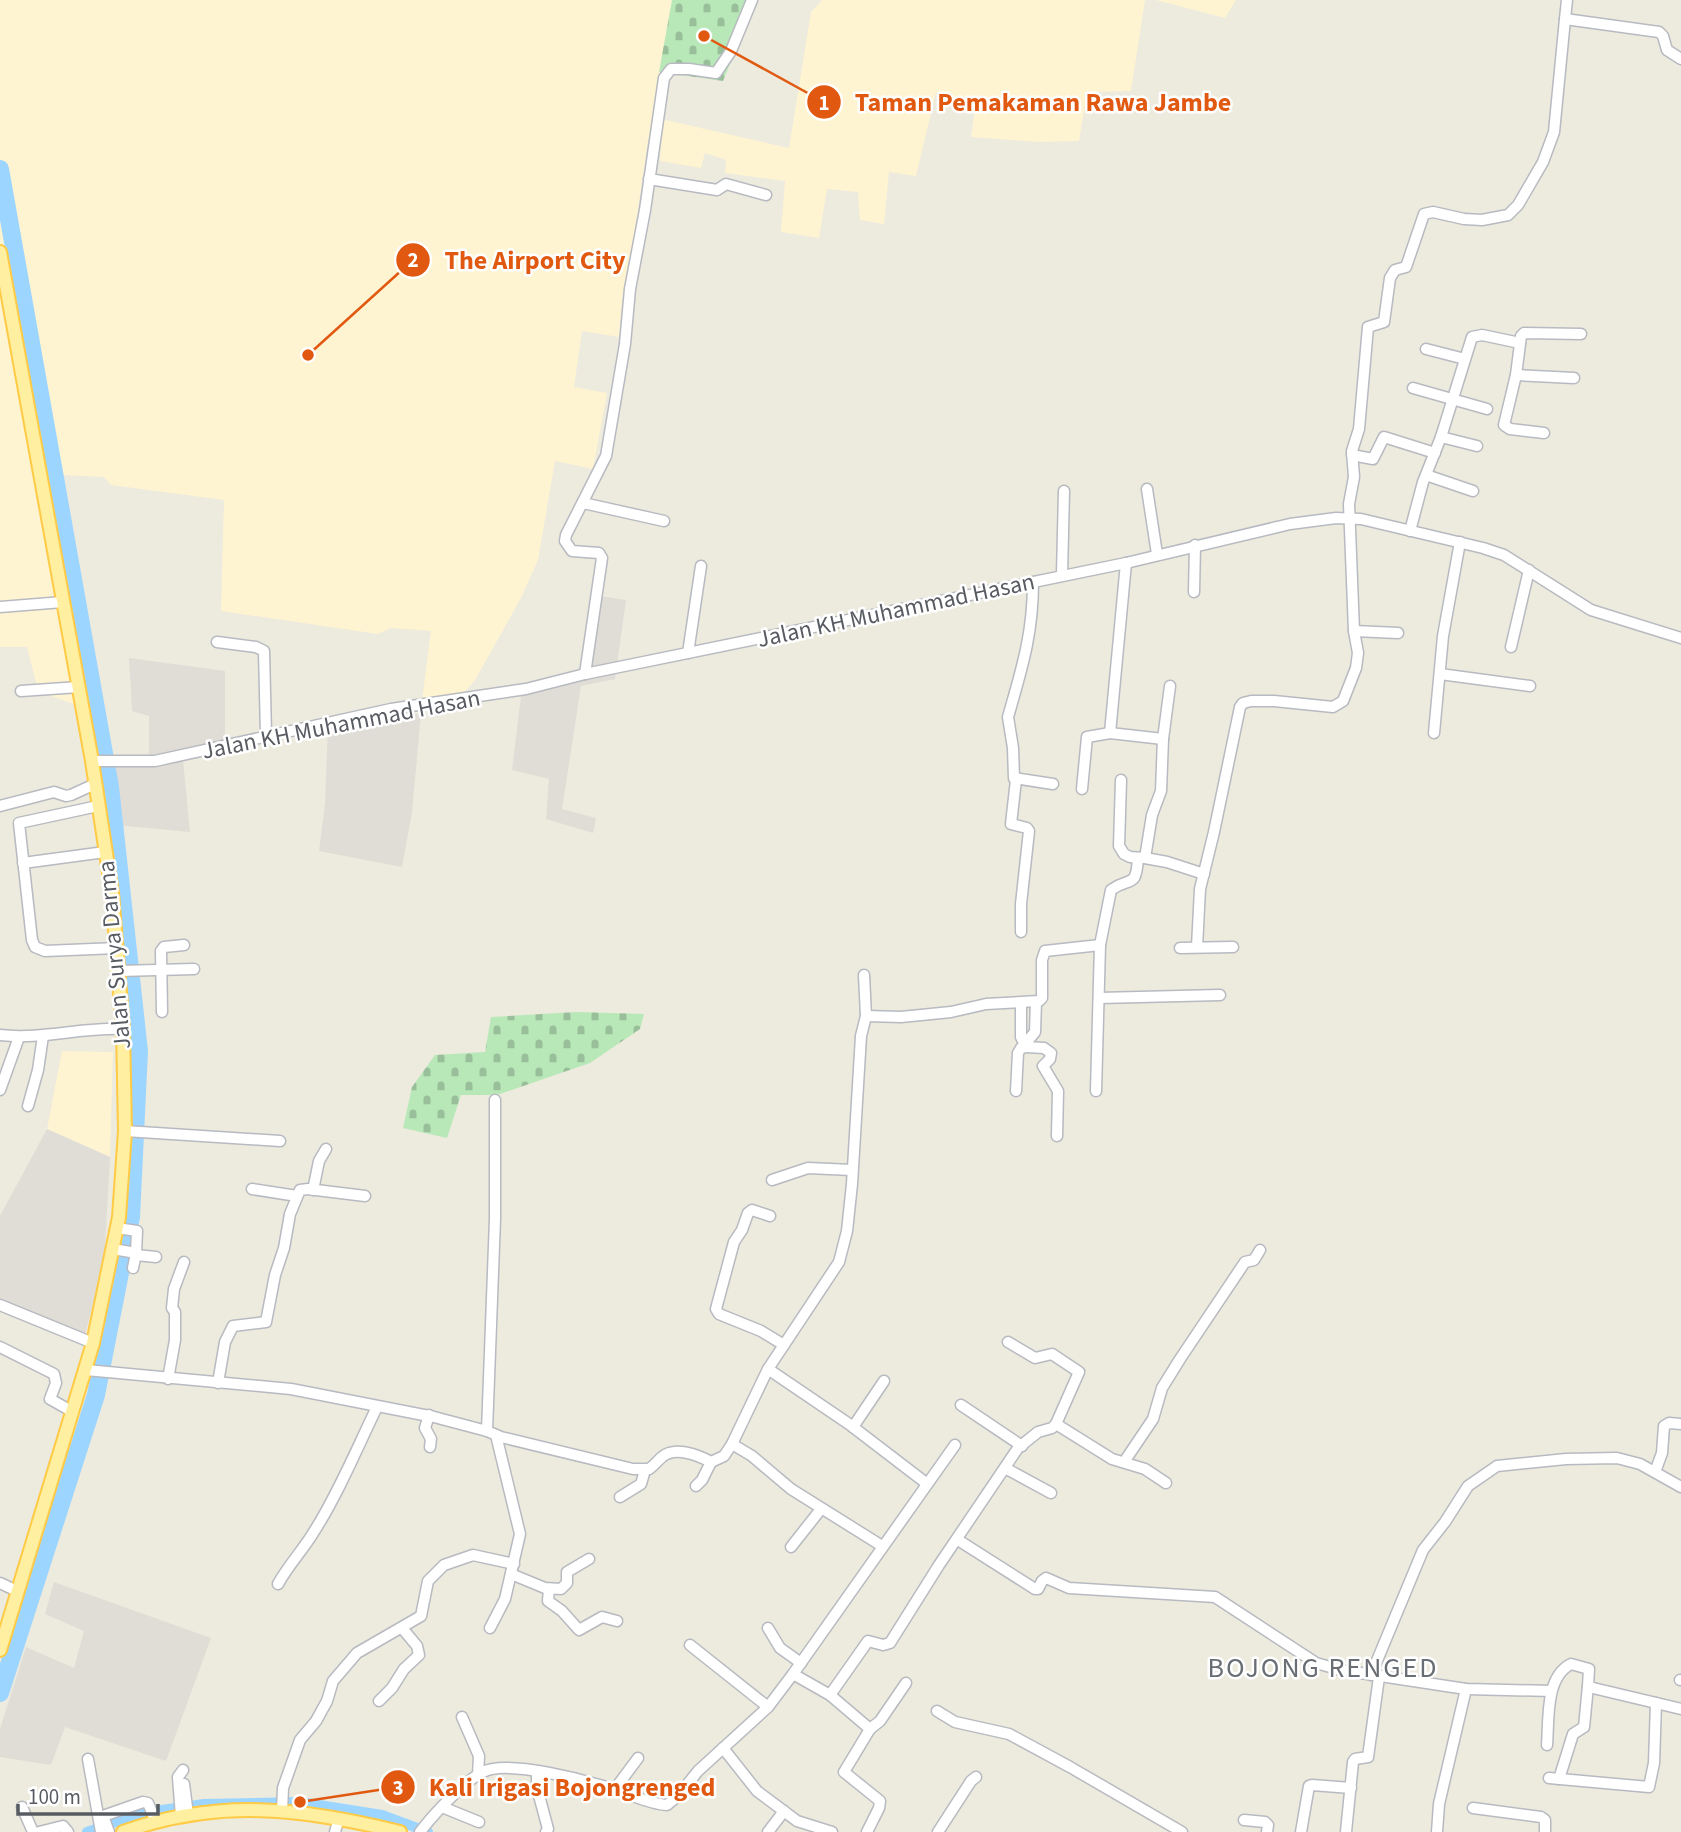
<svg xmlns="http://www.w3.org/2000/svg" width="1681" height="1832" font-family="'Source Sans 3',sans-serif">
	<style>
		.commercial { fill: #fff4d1 }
		.industrial { fill: #e0ddd6 }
		.cemetery { fill: url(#cemetery-stones) }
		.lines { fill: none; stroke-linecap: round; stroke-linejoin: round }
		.canal { stroke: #9cd5ff; stroke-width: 10 }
		.river { stroke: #9cd5ff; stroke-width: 18 }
		.minor-casing { stroke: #b7bac0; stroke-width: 13 }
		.major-casing { stroke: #ffca45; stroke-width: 16 }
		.minor { stroke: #fff; stroke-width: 10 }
		.major { stroke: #ffefa1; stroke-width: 12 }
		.labels { text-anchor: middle; stroke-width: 5; stroke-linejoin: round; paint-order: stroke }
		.street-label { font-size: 24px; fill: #585c62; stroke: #fff }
		.quarter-label { font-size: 28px; letter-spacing: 2px; fill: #696e74; stroke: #fff }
		.leader { fill: none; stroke: #e15910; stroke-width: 2.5 }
		.callout-dot { fill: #e15910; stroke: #fff; stroke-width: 2.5 }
		.mark-label { font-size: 21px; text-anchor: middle; font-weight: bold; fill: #fff }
		.callout-label { font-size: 26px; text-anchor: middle; font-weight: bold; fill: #e15910; stroke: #fff; stroke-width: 5; stroke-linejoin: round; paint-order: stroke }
	</style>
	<defs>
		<pattern id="cemetery-stones" width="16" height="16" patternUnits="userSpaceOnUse" patternTransform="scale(1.75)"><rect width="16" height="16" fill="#b8e8b8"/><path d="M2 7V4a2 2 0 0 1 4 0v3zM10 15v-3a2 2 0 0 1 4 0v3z" fill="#98bf99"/></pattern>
	</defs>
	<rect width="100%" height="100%" fill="#edeade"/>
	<g class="commercial">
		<polygon points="0,0 672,0 652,117 789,148 811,12 822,0 1145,0 1131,91 1087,92 1079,141 1040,142 971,137 976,102 936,92 916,176 889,172 884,224 860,220 858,192 827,189 819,238 781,232 785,181 725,173 726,160 705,153 701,168 660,161 661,142 648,140 630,264 623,292 619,337 582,331 574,387 607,393 593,469 555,461 538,560 521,598 475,680 459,698 422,701 431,631 391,628 378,634 221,611 224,500 111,485 104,477 61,475 106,716 38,691 27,647 0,647"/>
		<polygon points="1156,0 1236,0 1225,18"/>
		<polygon points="62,1051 113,1052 110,1157 47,1129"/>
	</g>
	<g class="industrial">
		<polygon points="600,596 626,600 615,679 581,686 562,809 596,818 593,833 546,819 549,779 512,770 522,688 580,677"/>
		<polygon points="129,658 225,671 225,751 183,760 190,832 115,825 111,763 149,761 149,716 132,711"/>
		<polygon points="421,714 412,812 402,867 319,851 325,804 328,724 361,717"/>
		<polygon points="47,1129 110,1157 104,1263 83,1342 0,1307 0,1216"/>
		<polygon points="54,1582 211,1638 166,1761 65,1727 51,1765 0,1757 0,1729 26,1647 74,1668 84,1631 45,1614"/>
	</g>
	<g class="cemetery">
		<polygon points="672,0 756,0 723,81 659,72"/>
		<polygon points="576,1012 644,1014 640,1029 590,1063 497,1095 461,1095 447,1138 403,1128 412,1087 435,1055 485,1052 491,1017"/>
	</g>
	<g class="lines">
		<polyline class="canal" points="87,1832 141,1813 204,1804 300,1802 382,1815 428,1832"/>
		<polyline class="river" points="0,169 110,787 139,1051 131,1217 96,1395 0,1693"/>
		<g class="minor-casing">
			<g id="minor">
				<polyline points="1567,0 1565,19 1659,32 1663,36 1667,50 1681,59"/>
				<polyline points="649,179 717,190 726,184 766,195"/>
				<polyline points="1426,349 1465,359"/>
				<polyline points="1516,375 1574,378"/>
				<polyline points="1413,388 1487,409"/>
				<polyline points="1544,433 1510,429 1504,425 1516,375 1521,336 1524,333 1581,334"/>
				<polyline points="1441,437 1477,446"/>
				<polyline points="1352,455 1373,459 1384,437 1435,453"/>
				<polyline points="1426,475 1473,491"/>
				<polyline points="1147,489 1157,554"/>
				<polyline points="583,503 664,521"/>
				<polyline points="1410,531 1423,482 1441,437 1472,337 1482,335 1520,343"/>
				<polyline points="1062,574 1064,491"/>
				<path d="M1033,582C1033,634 1022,668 1008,717L1013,748L1014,778L1053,784"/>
				<polyline points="1194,592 1195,545"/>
				<polyline points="0,607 63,602"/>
				<polyline points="1354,631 1398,633"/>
				<polyline points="217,642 256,647 264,651 266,735"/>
				<polyline points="1511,647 1529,570"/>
				<polyline points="688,653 701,566"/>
				<polyline points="585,674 602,558 599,553 572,551 565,541 566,535 606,456 625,344 630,289 645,210 664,78 671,69 689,69 716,73 731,51 752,0"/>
				<polyline points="1440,674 1530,686"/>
				<polyline points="21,691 79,687"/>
				<polyline points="1110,733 1126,563"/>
				<polyline points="1434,733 1443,636 1460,542"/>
				<polyline points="92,761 155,761 391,709 526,689 585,674 1126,563 1290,524 1336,518 1361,519 1483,548 1504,555 1591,610 1681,638"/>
				<polyline points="1016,780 1011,824 1027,828 1029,831 1021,904 1021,932"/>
				<polyline points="1121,780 1119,846 1124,854 1130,857 1145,858 1167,862 1204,874"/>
				<polyline points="1082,789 1087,737 1110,733 1163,739"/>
				<polyline points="0,806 54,792 66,796 71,795 95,784"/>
				<polyline points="98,806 19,823 32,940 35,947 45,951 117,948"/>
				<polyline points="1145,858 1152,815 1161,791 1163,739 1170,686"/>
				<polyline points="23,863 105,852"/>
				<polyline points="1197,947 1200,889 1214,832 1240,707 1243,703 1251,701 1274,701 1333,707 1343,701 1356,668 1358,653 1354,631 1349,504 1354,477 1352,451 1359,429 1368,327 1384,322 1390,278 1395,270 1406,267 1424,214 1433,212 1464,219 1482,220 1508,215 1518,205 1543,162 1554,132 1565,19"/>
				<polyline points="1180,948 1233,947"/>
				<polyline points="119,971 194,969"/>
				<polyline points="1099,998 1220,995"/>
				<polyline points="1021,1004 1021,1037 1026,1047 1044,1048 1051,1053 1050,1059 1043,1066 1058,1091 1057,1136"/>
				<polyline points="162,1012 161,951 164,947 184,945"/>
				<polyline points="866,1016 901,1017 951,1012 986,1004 1039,1001 1042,998 1042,960 1045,951 1100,945"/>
				<path d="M0,1035C41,1040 82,1027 123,1029"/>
				<polyline points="1025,1044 1035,1032 1036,1002"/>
				<polyline points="0,1090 19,1037"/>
				<polyline points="1016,1091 1018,1053 1021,1048 1026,1047"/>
				<path d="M1096,1091L1100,945L1111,890C1130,876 1136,890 1138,858"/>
				<polyline points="28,1106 38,1070 43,1036"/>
				<polyline points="125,1131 280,1141"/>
				<polyline points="772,1180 808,1168 852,1170"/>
				<polyline points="252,1189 297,1196"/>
				<polyline points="313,1190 319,1161 326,1149"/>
				<polyline points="770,1216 752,1210 748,1213 742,1230 734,1242 716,1309 719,1314 761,1331 784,1345"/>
				<polyline points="117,1228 137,1231 136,1253"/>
				<polyline points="113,1249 136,1253 133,1268"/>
				<polyline points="136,1255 156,1257"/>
				<polyline points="0,1305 93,1343"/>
				<polyline points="0,1347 54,1374 56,1383 50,1399 73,1412"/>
				<polyline points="768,1369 849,1424 926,1483"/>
				<path d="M86,1370L291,1389L434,1417L487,1431L501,1437L633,1469H649C655,1465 657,1461 662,1457C675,1446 698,1455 711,1462L724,1456L732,1444L768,1369L839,1262L847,1231L852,1184L861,1036L866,1016L864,975"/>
				<polyline points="168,1379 175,1340 175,1312 172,1308 174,1289 184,1262"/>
				<polyline points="218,1383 225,1342 233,1326 266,1322 275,1275 284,1248 290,1214 300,1190 308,1189 365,1196"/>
				<polyline points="961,1405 1022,1446"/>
				<polyline points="429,1415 425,1428 431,1439 430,1447"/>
				<polyline points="1056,1424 1112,1459 1145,1469 1166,1483"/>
				<polyline points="853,1427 884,1381"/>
				<polyline points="487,1431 495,1219 495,1100"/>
				<polyline points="732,1444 752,1456 791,1489 882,1546"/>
				<polyline points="1124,1462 1153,1419 1162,1388 1180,1359 1245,1262 1254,1260 1260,1250"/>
				<polyline points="1005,1468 1051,1493"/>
				<polyline points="1655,1472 1662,1453 1664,1426 1669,1423 1681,1424"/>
				<polyline points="696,1486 702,1480 711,1462"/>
				<polyline points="620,1497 641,1484 645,1470"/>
				<polyline points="958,1540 1035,1589 1038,1589 1042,1581 1046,1578 1069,1588 1215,1597 1316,1663 1341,1670 1466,1689 1551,1691"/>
				<polyline points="791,1547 821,1509"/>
				<polyline points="511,1574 545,1588 561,1589 567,1583 567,1572 589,1559"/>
				<polyline points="0,1583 17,1591"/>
				<path d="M278,1584C289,1564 304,1549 315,1530C339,1492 357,1448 377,1407"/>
				<polyline points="549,1589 548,1601 562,1611 579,1630 602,1617 617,1621"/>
				<polyline points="490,1628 505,1599 520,1534 496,1435"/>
				<polyline points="768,1628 780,1648 801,1663"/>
				<polyline points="690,1645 768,1707"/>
				<polyline points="793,1674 830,1695 868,1641 883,1645 890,1643 939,1565 1018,1448 1038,1432 1052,1428 1056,1424 1079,1372 1052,1354 1035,1358 1008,1342"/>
				<polyline points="1371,1675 1423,1550 1445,1522 1468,1486 1497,1466 1566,1459 1617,1458 1640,1464 1681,1487"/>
				<polyline points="1680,1680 1681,1680"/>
				<polyline points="830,1695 870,1729 880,1721 906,1683"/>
				<polyline points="379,1701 392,1688 404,1669 419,1655 417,1646 402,1628"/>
				<polyline points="937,1711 955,1722 1009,1734 1070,1767 1182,1832"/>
				<polyline points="462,1717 479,1756 478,1775"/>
				<path d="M1547,1745C1549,1720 1545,1677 1571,1664L1589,1669L1588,1686L1593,1688L1681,1709"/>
				<polyline points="723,1748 757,1791 797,1821 832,1832"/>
				<polyline points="88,1759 101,1832"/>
				<polyline points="537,1772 537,1788 548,1829 546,1832"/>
				<polyline points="1549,1778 1649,1787 1654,1763 1656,1703"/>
				<polyline points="1559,1779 1573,1734 1584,1727 1588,1686"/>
				<polyline points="184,1784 188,1815"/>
				<polyline points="615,1789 638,1758"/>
				<polyline points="22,1807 33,1832"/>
				<polyline points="442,1807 479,1822"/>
				<polyline points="1473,1808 1541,1817 1545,1820 1545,1832"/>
				<polyline points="282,1811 283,1788 300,1740 316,1721 327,1701 333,1681 357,1653 421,1616 428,1581 444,1565 473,1555 514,1564"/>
				<polyline points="181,1816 178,1777 183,1770"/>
				<polyline points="1244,1820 1265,1822 1268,1825 1267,1832"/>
				<polyline points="39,1832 63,1826 68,1832"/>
				<polyline points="109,1832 103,1816 143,1802 148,1803 156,1822"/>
				<polyline points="335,1832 339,1818"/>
				<path d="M420,1832C433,1815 464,1781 483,1772C507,1759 588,1781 616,1790C632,1795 650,1804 667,1805L678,1796L698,1771L768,1707L793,1674L955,1445"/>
				<polyline points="768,1832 784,1811"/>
				<polyline points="867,1832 879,1808 880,1801 844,1772 870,1729"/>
				<polyline points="938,1832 971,1781 976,1777"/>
				<polyline points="1301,1832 1309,1786 1312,1785 1351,1788"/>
				<polyline points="1346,1832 1353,1762 1355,1759 1368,1757 1379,1677"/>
				<polyline points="1437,1832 1439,1804 1466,1689"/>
			</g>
		</g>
		<g class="major-casing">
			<g id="major">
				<polyline points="0,252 92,761 112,893 123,1029 125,1131 119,1217 93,1343 0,1650"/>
				<path d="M123,1832C219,1798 302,1808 400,1832"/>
			</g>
		</g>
		<use href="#minor" class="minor"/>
		<use href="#major" class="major"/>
	</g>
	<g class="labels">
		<g class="street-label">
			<text transform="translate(896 610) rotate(-12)" y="8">Jalan KH Muhammad Hasan</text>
			<text transform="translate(341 724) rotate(-11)" y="8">Jalan KH Muhammad Hasan</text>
			<text transform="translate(114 955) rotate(-95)" y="8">Jalan Surya Darma</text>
		</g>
		<g class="quarter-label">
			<text x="1323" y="1677">BOJONG RENGED</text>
		</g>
	</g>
	<path class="leader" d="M704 36L824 102M308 355L413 260M300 1802L398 1787"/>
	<g class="callout-dot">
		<circle cx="704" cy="36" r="7"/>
		<circle cx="308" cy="355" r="7"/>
		<circle cx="300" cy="1802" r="7"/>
		<circle cx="824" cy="102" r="18"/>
		<circle cx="413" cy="260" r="18"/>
		<circle cx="398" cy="1787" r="18"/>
	</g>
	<g class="mark-label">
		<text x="824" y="110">1</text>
		<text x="413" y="267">2</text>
		<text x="398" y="1795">3</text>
	</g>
	<g class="callout-label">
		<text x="1043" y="111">Taman Pemakaman Rawa Jambe</text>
		<text x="535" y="269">The Airport City</text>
		<text x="572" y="1796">Kali Irigasi Bojongrenged</text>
	</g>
	<path d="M18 1804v10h140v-10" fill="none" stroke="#585c62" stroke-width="3.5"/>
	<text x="28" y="1804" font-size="21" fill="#585c62" stroke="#ffffff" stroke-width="5" paint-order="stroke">100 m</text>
</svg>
